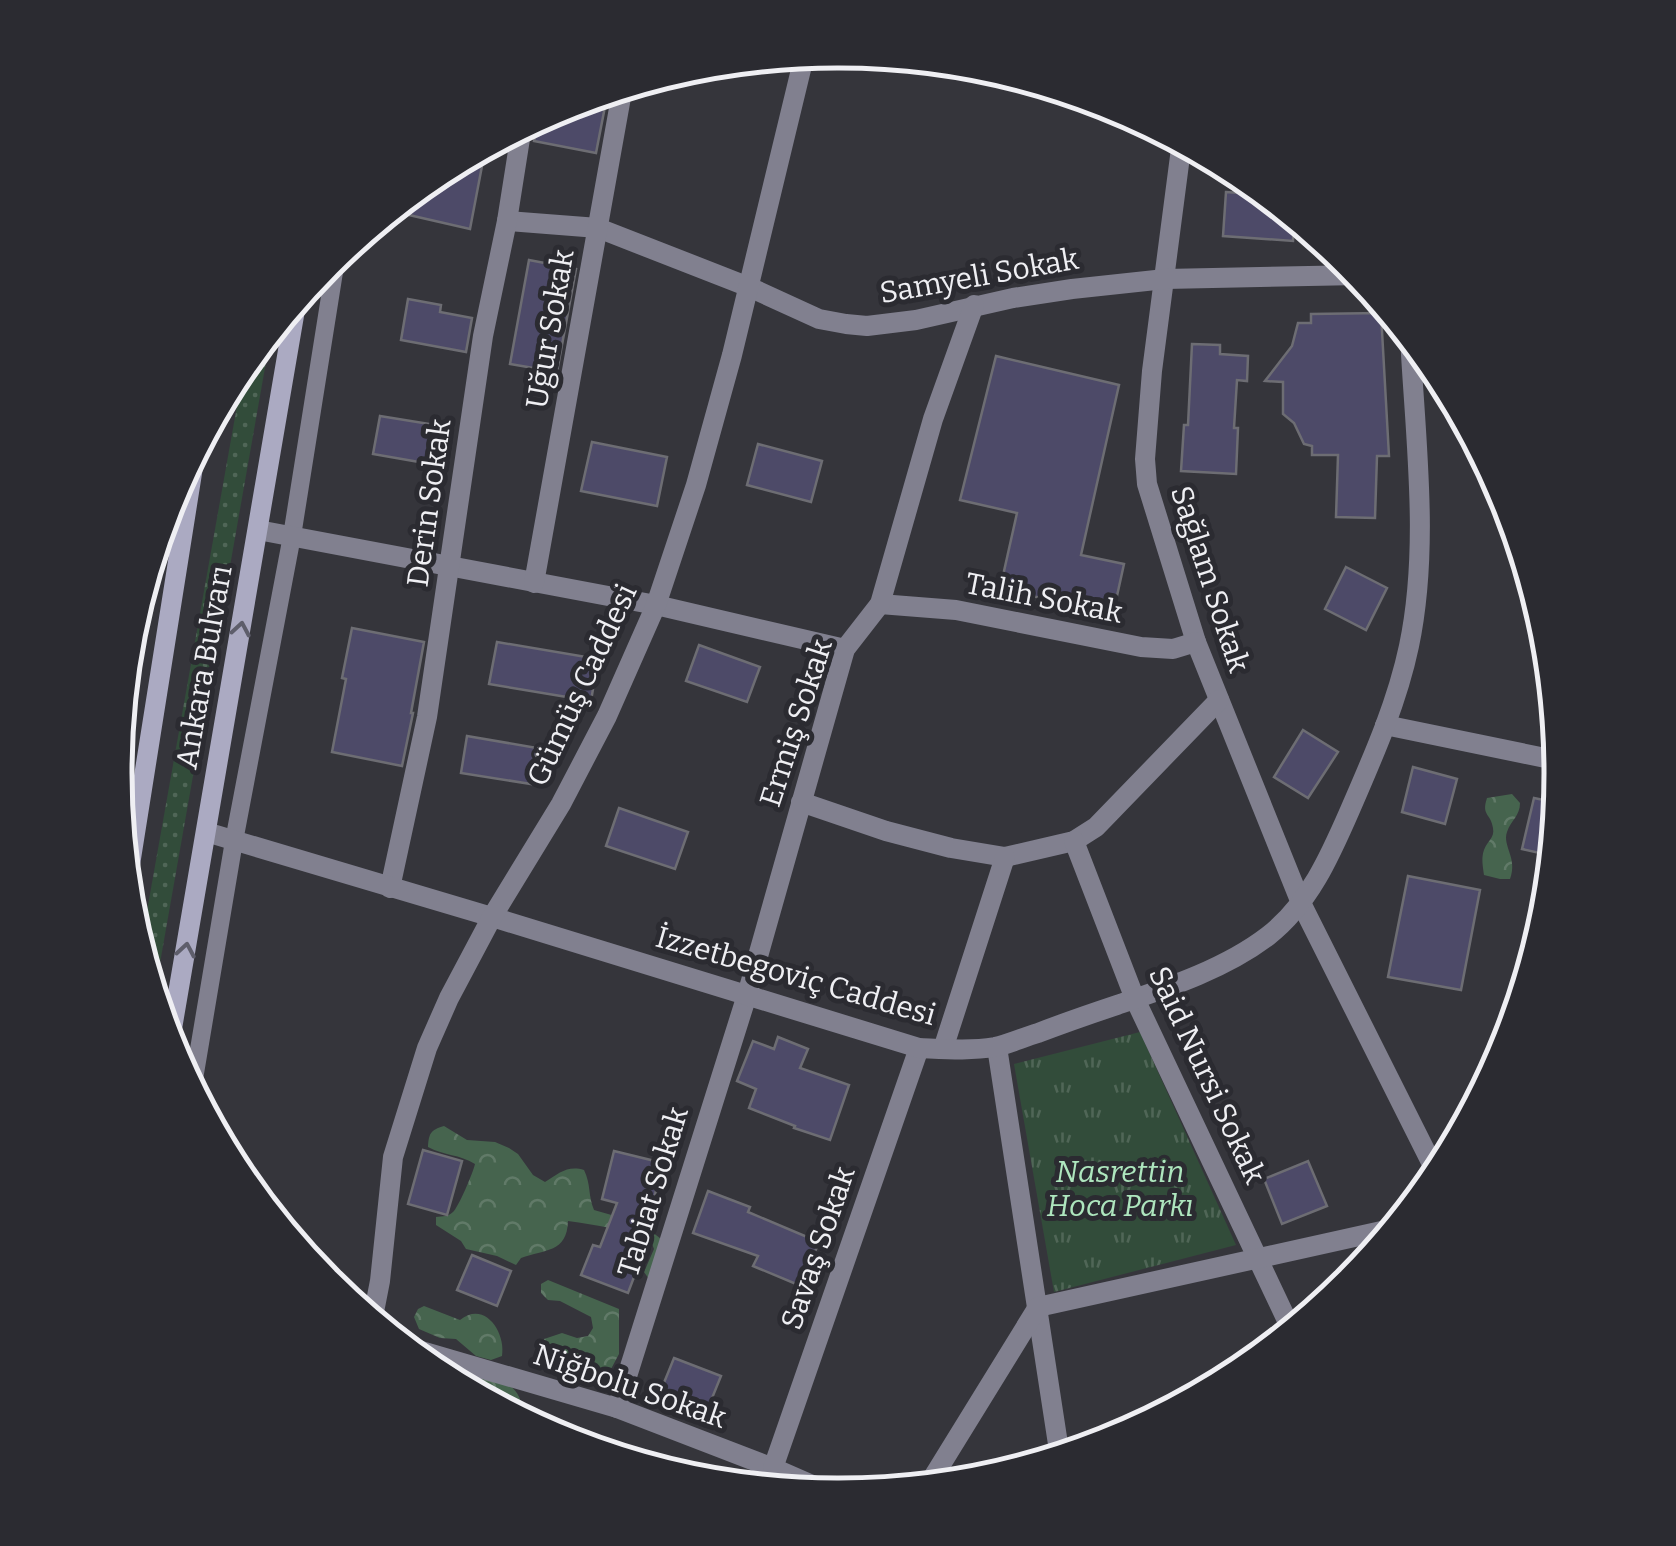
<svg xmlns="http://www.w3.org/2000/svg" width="1676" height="1546" font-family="Bitter,serif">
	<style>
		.grass { fill: url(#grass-dots) }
		.forest { fill: url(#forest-crowns) }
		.park { fill: url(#park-tufts) }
		.building { fill: #4d4a68; stroke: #6d6d73; stroke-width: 2.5 }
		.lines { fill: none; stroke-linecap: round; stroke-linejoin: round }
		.pedestrian { stroke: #81808f; stroke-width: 18 }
		.minor { stroke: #81808f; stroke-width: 20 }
		.tertiary { stroke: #81808f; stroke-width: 20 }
		.secondary { stroke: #abaac2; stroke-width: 20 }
		.oneway { stroke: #5e5e6b }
		.labels { text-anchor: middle; stroke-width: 10; stroke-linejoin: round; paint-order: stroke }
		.street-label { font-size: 30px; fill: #efeff3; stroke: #2b2b31 }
		.park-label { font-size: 30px; font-style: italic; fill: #aee6be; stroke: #2b2b31 }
		.rim { fill: none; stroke: #efeff3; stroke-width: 5 }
	</style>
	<defs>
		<pattern id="grass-dots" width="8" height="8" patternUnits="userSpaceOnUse" patternTransform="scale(2.5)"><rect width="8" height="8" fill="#324c3a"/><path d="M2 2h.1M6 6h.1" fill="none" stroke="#506657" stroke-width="1.8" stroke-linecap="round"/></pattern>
		<pattern id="forest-crowns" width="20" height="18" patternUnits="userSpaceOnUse" patternTransform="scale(2.5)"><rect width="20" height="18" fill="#46644e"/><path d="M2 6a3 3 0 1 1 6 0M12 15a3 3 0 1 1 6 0" fill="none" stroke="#617a68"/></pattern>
		<pattern id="park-tufts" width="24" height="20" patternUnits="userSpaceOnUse" patternTransform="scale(2.5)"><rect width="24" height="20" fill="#324c3a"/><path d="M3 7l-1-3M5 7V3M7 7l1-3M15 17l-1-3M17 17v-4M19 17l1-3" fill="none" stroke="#506657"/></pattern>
	</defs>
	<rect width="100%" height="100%" fill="#35353b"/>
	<polygon class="grass" points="272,328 154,997 140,950 245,361"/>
	<g class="forest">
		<path d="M1512,794L1520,803C1520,816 1511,820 1507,832C1502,846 1518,858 1510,879H1500L1484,875C1483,867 1481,858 1484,850C1487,841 1495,838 1493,828C1491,813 1481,816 1487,798Z"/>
		<path d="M444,1126L467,1140L495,1142L509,1148L518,1154L533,1175L545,1182C559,1173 568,1165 584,1170C591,1184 588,1196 594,1210C617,1217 642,1222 661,1239L649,1279L644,1272L654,1249L651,1241C624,1229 597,1225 568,1221C567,1253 545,1249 521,1258L516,1265L497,1256L466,1249L461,1241L436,1225V1217C443,1216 448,1217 453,1212C458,1208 473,1173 475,1164C459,1154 445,1156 428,1147C429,1134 430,1130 444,1126Z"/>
		<polygon points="548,1280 619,1309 619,1354 611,1369 601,1375 581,1377 567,1373 546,1360 544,1339 562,1333 577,1338 588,1336 593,1328 591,1317 560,1301 548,1300 541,1293 541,1284"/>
		<path d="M424,1306L460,1320C485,1300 506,1333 502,1356L491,1360L476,1356L456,1339L440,1338L419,1329L414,1317L418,1309Z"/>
		<path d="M469,1370C490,1377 514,1379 521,1402L507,1403L484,1393L479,1397L446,1379L452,1373Z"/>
	</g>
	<polygon class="park" points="1140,1032 1236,1245 1054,1292 1014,1064"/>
	<g class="building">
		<polygon points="608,91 596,153 534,141 539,117 562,105"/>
		<polygon points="486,145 470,229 409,215 414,190 437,172"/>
		<polygon points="1226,192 1267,195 1294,217 1293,241 1223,236"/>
		<polygon points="529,260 576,269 557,372 510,364"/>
		<polygon points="408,299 441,305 440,312 472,318 466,352 401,340"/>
		<polygon points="1381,313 1389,456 1377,456 1375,518 1336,517 1338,455 1312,455 1312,446 1304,444 1294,423 1283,414 1283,382 1265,381 1292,346 1298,323 1311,323 1311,314"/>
		<polygon points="1192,344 1220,345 1220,354 1248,356 1247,381 1237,380 1234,428 1238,428 1236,474 1181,471 1184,425 1188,425"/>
		<polygon points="996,356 1119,385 1081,555 1124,564 1113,614 1000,589 1017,513 960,500"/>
		<polygon points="380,416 448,427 442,466 373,454"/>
		<polygon points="592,442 667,457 657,506 581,491"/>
		<polygon points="758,444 822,461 811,502 747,485"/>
		<polygon points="1346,567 1387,588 1366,630 1325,609"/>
		<polygon points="352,628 424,642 411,713 413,713 402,766 332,752 346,679 342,678"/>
		<polygon points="497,642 598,659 591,701 489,684"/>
		<polygon points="699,645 760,667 747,702 686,681"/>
		<polygon points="1303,730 1338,752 1308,798 1274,777"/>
		<polygon points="467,736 537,748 531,784 461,773"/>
		<polygon points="1413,767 1457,779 1445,824 1402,812"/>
		<polygon points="1534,798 1558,803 1553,856 1522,849"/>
		<polygon points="619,808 688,832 675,869 606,846"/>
		<polygon points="1408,876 1480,890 1461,990 1388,977"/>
		<polygon points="778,1037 808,1049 800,1068 849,1085 830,1140 794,1128 795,1126 749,1108 756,1089 737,1081 753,1041 774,1049"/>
		<polygon points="423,1150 462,1161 447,1215 408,1204"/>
		<polygon points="614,1151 663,1163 642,1246 645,1248 628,1293 581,1275 593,1245 600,1247 617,1203 602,1199"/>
		<polygon points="1308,1161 1327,1206 1282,1224 1264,1179"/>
		<polygon points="708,1191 750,1207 748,1212 819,1242 801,1286 753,1266 758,1256 693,1233"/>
		<polygon points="472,1255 511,1271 497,1306 457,1290"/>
		<polygon points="674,1358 721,1376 706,1413 659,1395"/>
	</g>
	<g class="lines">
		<polyline class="pedestrian" points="192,1091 234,841 292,536 337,253"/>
		<g class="minor">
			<polyline points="1182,141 1152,371 1145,459 1147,484 1196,642 1301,903 1438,1176"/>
			<polyline points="507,221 598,228 749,287 819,319 846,324 867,326 916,320 1013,298 1072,289 1165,279 1360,275"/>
			<polyline points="258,530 656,605 845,649"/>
			<polyline points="534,583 623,86"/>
			<polyline points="880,604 956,610 1141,647 1173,649 1196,642"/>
			<polyline points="1385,725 1560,761"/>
			<polyline points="801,802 886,831 951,848 1005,857 1074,841 1096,827 1219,700"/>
			<polyline points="1074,841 1135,999 1292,1331"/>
			<polyline points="390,888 427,717 483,336 507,221 522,126"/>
			<polyline points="997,1047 1060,1457"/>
			<polyline points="943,1049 1005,857"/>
			<polyline points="401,1345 617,1408 773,1468 837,1496"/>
			<polyline points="617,1408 747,995 845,649 880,604 933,419 974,305"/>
			<polyline points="773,1468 919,1048"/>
			<polyline points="927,1487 1038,1307 1395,1228"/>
		</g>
		<g class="tertiary">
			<path d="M206,832L492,917L919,1048C944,1049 970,1051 995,1047C1009,1044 1024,1037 1038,1033C1064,1023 1090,1014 1117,1005C1167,988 1225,969 1268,936C1309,904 1330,856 1350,810C1373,757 1397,703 1409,646C1430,546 1415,437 1410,336"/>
			<polyline points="372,1322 380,1281 393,1157 427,1048 449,998 492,917 561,804 607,716 656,605 696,485 732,355 805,53"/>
		</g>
		<g class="secondary">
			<polyline points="126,890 196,448"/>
			<polyline points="169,1046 297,298"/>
		</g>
	</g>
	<defs><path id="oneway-chevron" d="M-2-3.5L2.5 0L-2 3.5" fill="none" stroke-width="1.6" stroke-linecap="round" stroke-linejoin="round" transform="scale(2.5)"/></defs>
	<g class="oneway">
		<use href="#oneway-chevron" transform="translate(241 629) rotate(-80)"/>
		<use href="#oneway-chevron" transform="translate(186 950) rotate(-80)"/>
	</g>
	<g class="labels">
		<g class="street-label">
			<text transform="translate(979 276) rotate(-10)" y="10">Samyeli Sokak</text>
			<text transform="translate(550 329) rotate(-80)" y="10">Uğur Sokak</text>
			<text transform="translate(429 503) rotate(-82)" y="10">Derin Sokak</text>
			<text transform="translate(1210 579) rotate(72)" y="10">Sağlam Sokak</text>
			<text transform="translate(1044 598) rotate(11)" y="10">Talih Sokak</text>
			<text transform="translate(204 667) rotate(-80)" y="10">Ankara Bulvarı</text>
			<text transform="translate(582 685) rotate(-65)" y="10">Gümüş Caddesi</text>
			<text transform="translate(796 723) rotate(-72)" y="10">Ermiş Sokak</text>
			<text transform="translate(796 976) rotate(16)" y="10">İzzetbegoviç Caddesi</text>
			<text transform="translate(1207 1075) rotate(65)" y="10">Said Nursi Sokak</text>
			<text transform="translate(653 1192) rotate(-73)" y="10">Tabiat Sokak</text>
			<text transform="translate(818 1248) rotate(-71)" y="10">Savaş Sokak</text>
			<text transform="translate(630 1386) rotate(19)" y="10">Niğbolu Sokak</text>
		</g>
		<g class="park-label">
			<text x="1120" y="1182">Nasrettin<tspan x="1120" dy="34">Hoca Parkı</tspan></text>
		</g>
	</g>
	<path d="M0 0H1676V1546H0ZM837 68H839A705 705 0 0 1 1544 773V773A705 705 0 0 1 839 1478H837A705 705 0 0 1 132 773V773A705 705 0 0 1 837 68Z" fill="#2b2b31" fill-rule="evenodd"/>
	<path class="rim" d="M837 68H839A705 705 0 0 1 1544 773V773A705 705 0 0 1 839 1478H837A705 705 0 0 1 132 773V773A705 705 0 0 1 837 68Z"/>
</svg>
